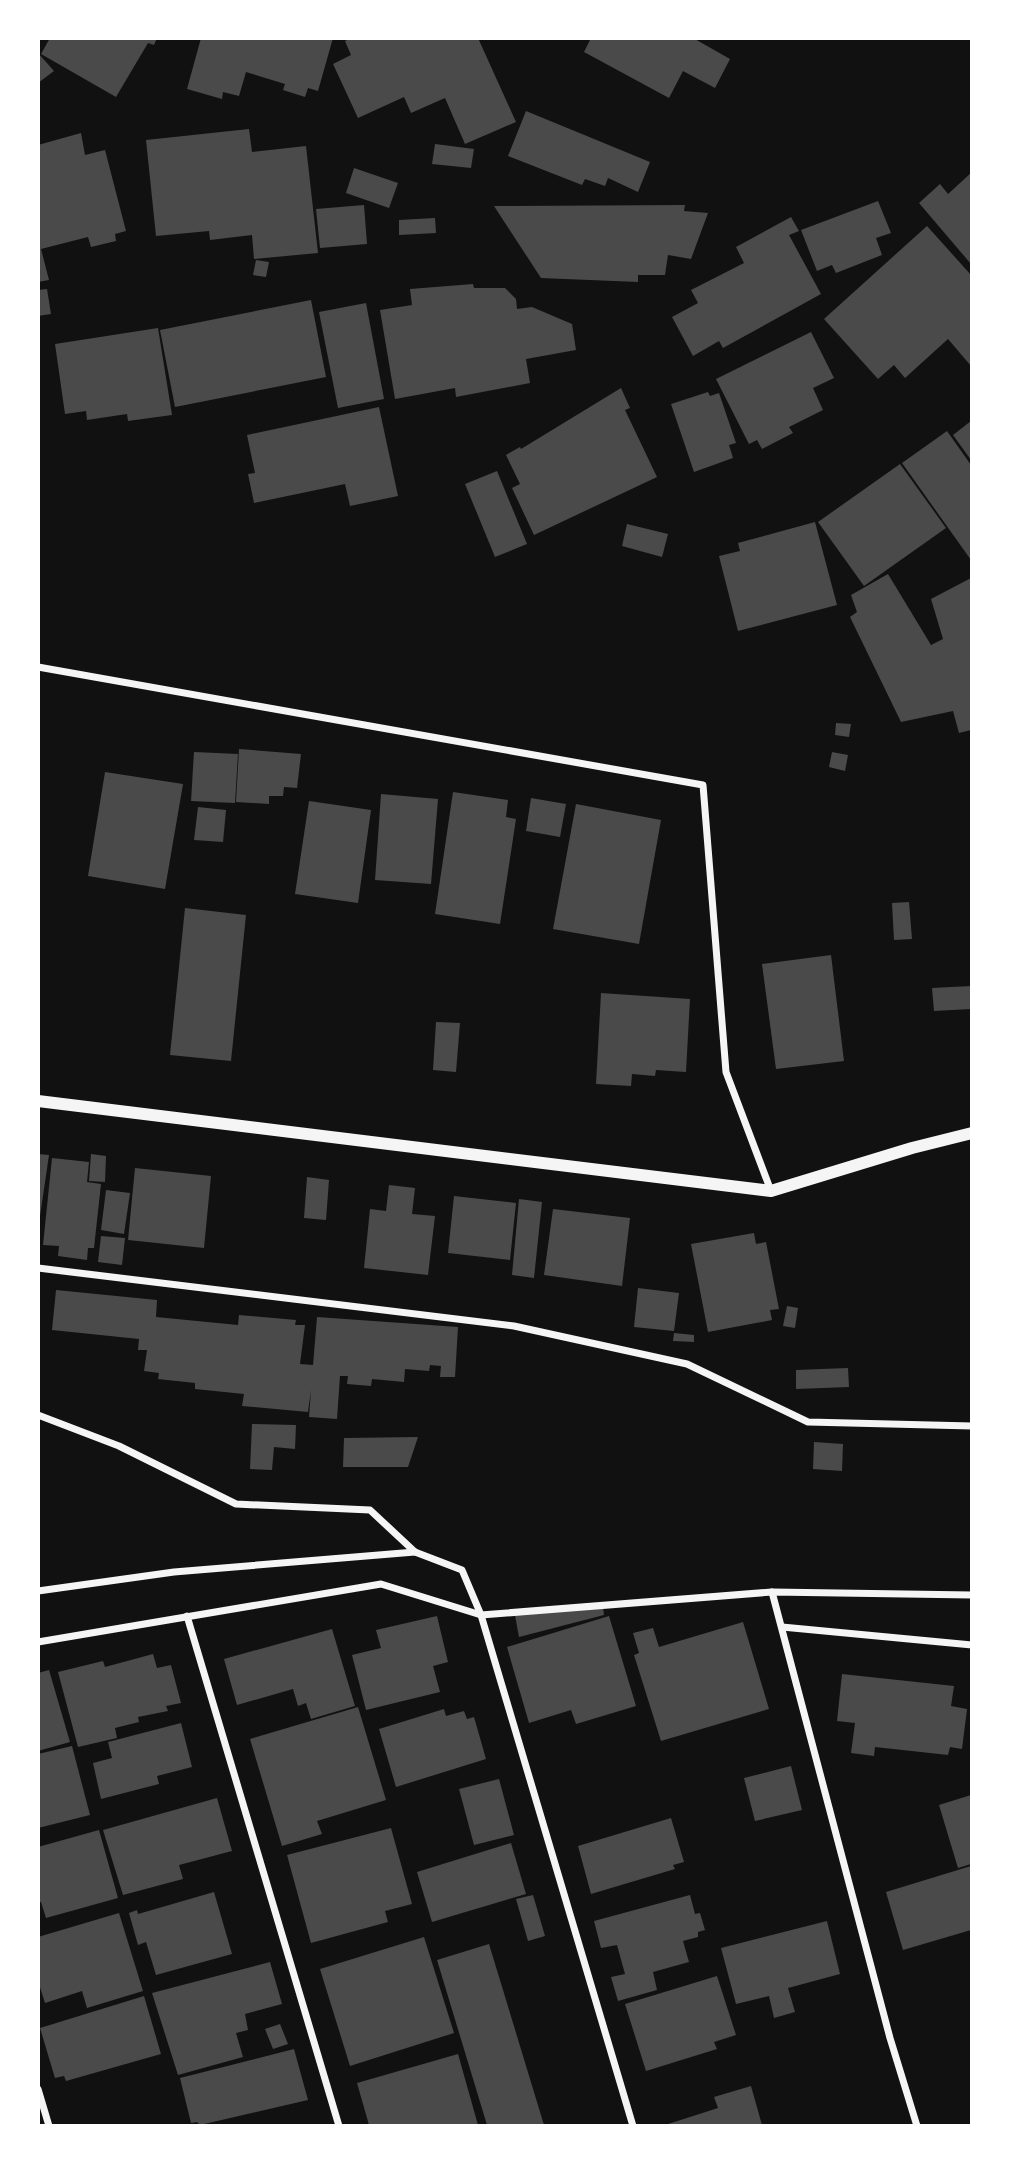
<svg xmlns="http://www.w3.org/2000/svg" width="1010" height="2164" font-family="Lato,sans-serif">
	<style>
		.building { fill: #4a4a4a }
		.lines { fill: none; stroke-linecap: round; stroke-linejoin: round }
		.minor { stroke: #f5f5f5; stroke-width: 7 }
		.tertiary { stroke: #f5f5f5; stroke-width: 12 }
	</style>
	<rect width="100%" height="100%" fill="#111"/>
	<g class="building">
		<polygon points="50,38 157,38 154,45 148,43 116,97 41,54"/>
		<polygon points="201,38 333,38 318,91 308,88 305,97 283,90 285,84 246,72 239,96 223,92 222,99 187,89"/>
		<polygon points="351,38 478,38 516,122 465,144 445,98 411,113 404,97 358,118 333,64 351,55 345,41"/>
		<polygon points="591,38 693,38 730,59 715,88 683,71 669,98 584,52"/>
		<polygon points="38,53 54,71 38,83"/>
		<polygon points="526,111 650,162 638,192 608,178 605,186 585,179 582,185 508,156"/>
		<polygon points="249,129 252,152 306,146 318,253 254,259 252,235 210,240 209,231 156,236 146,140"/>
		<polygon points="81,133 85,155 105,150 126,231 115,234 116,241 91,247 88,237 41,249 49,280 38,282 38,145"/>
		<polygon points="435,144 474,149 471,168 432,164"/>
		<polygon points="354,168 398,183 389,208 346,193"/>
		<polygon points="971,173 971,264 919,203 940,184 948,194"/>
		<polygon points="878,201 891,233 876,238 882,255 836,273 832,265 817,271 801,230"/>
		<polygon points="364,205 367,244 320,248 316,209"/>
		<polygon points="685,205 684,211 708,213 691,259 668,255 665,275 638,275 638,282 541,278 494,206"/>
		<polygon points="791,217 799,231 789,235 821,294 723,348 719,341 693,356 672,317 698,303 691,290 744,263 736,247"/>
		<polygon points="435,218 436,233 399,235 399,220"/>
		<polygon points="927,226 971,275 971,366 948,339 905,378 894,365 878,379 824,319"/>
		<polygon points="256,260 269,262 266,277 253,275"/>
		<polygon points="473,284 474,288 505,288 516,299 517,309 532,307 572,324 576,350 526,359 530,383 456,397 455,388 395,399 380,310 412,305 410,289"/>
		<polygon points="47,289 51,314 38,316 38,290"/>
		<polygon points="311,300 326,377 175,407 160,330"/>
		<polygon points="366,303 384,399 338,408 319,312"/>
		<polygon points="158,328 172,415 128,421 127,414 87,420 86,411 65,414 55,344"/>
		<polygon points="811,332 834,378 813,388 823,410 789,427 793,433 762,449 757,440 749,444 716,379"/>
		<polygon points="621,388 630,408 625,410 657,477 534,535 512,488 520,484 506,455 520,447 521,449"/>
		<polygon points="708,392 710,396 719,393 736,443 729,445 733,458 694,472 671,404"/>
		<polygon points="379,407 398,496 350,506 345,484 254,503 248,474 255,473 247,435"/>
		<polygon points="971,421 971,460 953,435"/>
		<polygon points="947,431 971,465 971,560 902,463"/>
		<polygon points="900,464 946,528 864,586 818,522"/>
		<polygon points="497,471 527,544 495,557 465,484"/>
		<polygon points="815,522 837,605 738,631 719,556 740,551 738,543"/>
		<polygon points="627,524 668,534 662,557 622,546"/>
		<polygon points="888,574 931,645 943,639 931,599 971,578 971,730 959,733 953,711 901,722 850,617 857,612 851,595"/>
		<polygon points="836,723 851,724 849,737 835,735"/>
		<polygon points="239,749 301,754 297,788 284,787 283,796 269,796 269,804 236,802"/>
		<polygon points="194,752 238,754 235,803 191,801"/>
		<polygon points="832,752 848,755 845,771 829,767"/>
		<polygon points="105,772 183,784 165,889 88,876"/>
		<polygon points="453,792 508,800 506,817 516,819 500,924 435,914"/>
		<polygon points="381,794 438,799 431,884 375,880"/>
		<polygon points="531,798 566,804 560,837 526,831"/>
		<polygon points="309,801 371,810 358,903 295,894"/>
		<polygon points="576,804 661,820 639,944 553,929"/>
		<polygon points="198,807 226,810 223,842 194,840"/>
		<polygon points="909,902 912,939 894,940 892,903"/>
		<polygon points="185,908 246,915 231,1061 170,1055"/>
		<polygon points="831,955 844,1061 776,1069 762,964"/>
		<polygon points="971,986 971,1009 934,1011 932,988"/>
		<polygon points="601,993 690,999 686,1072 656,1070 655,1076 632,1074 631,1086 596,1084"/>
		<polygon points="436,1022 460,1023 456,1072 433,1070"/>
		<polygon points="38,1154 49,1155 40,1216 38,1216"/>
		<polygon points="91,1154 106,1156 105,1182 89,1181"/>
		<polygon points="52,1158 89,1162 87,1182 101,1184 94,1248 88,1248 87,1260 58,1256 59,1246 43,1245"/>
		<polygon points="135,1168 211,1176 204,1248 128,1240"/>
		<polygon points="307,1177 329,1180 326,1220 304,1218"/>
		<polygon points="389,1185 415,1188 412,1214 435,1216 428,1275 364,1268 370,1209 386,1211"/>
		<polygon points="106,1190 130,1193 124,1234 101,1230"/>
		<polygon points="454,1196 516,1203 510,1260 448,1253"/>
		<polygon points="519,1199 542,1202 534,1278 512,1275"/>
		<polygon points="553,1209 630,1218 622,1286 544,1275"/>
		<polygon points="754,1233 756,1244 766,1242 779,1309 770,1310 772,1320 708,1332 691,1244"/>
		<polygon points="101,1236 125,1238 122,1265 98,1262"/>
		<polygon points="638,1288 679,1293 674,1331 634,1327"/>
		<polygon points="56,1290 157,1300 156,1317 238,1325 239,1315 296,1320 295,1325 305,1325 300,1364 313,1365 317,1317 458,1327 455,1377 440,1377 441,1366 430,1365 429,1371 405,1369 404,1382 372,1379 371,1386 347,1384 348,1376 340,1376 337,1419 309,1417 311,1390 308,1412 242,1406 244,1394 195,1389 195,1383 158,1379 159,1373 144,1371 147,1350 138,1350 139,1339 52,1330"/>
		<polygon points="787,1306 798,1308 795,1328 783,1326"/>
		<polygon points="674,1333 694,1335 694,1342 673,1341"/>
		<polygon points="848,1368 849,1387 796,1389 796,1370"/>
		<polygon points="252,1424 296,1425 295,1449 274,1447 272,1470 250,1469"/>
		<polygon points="418,1437 408,1467 343,1467 344,1438"/>
		<polygon points="814,1442 843,1444 842,1471 813,1469"/>
		<polygon points="603,1606 604,1615 519,1637 514,1610"/>
		<polygon points="437,1616 448,1662 433,1666 440,1692 366,1710 352,1655 381,1648 376,1630"/>
		<polygon points="609,1616 636,1706 576,1724 571,1710 529,1723 507,1647"/>
		<polygon points="743,1622 769,1709 661,1741 634,1655 639,1653 633,1633 653,1628 659,1647"/>
		<polygon points="332,1629 355,1706 311,1719 306,1703 298,1706 293,1689 237,1705 224,1659"/>
		<polygon points="153,1654 157,1668 171,1665 181,1703 166,1706 168,1711 138,1717 139,1722 115,1728 117,1738 78,1747 58,1672 103,1661 105,1667"/>
		<polygon points="49,1670 70,1742 38,1751 38,1673"/>
		<polygon points="842,1674 954,1686 951,1706 967,1709 962,1749 950,1747 948,1755 875,1747 874,1756 851,1753 855,1723 837,1721"/>
		<polygon points="358,1707 386,1800 317,1821 322,1834 282,1846 250,1739"/>
		<polygon points="444,1709 446,1716 464,1711 467,1719 474,1717 486,1759 396,1787 379,1729"/>
		<polygon points="181,1723 192,1767 157,1776 159,1784 101,1799 93,1763 112,1758 108,1742"/>
		<polygon points="72,1746 90,1815 38,1828 38,1754"/>
		<polygon points="791,1766 802,1810 755,1821 744,1778"/>
		<polygon points="499,1779 514,1835 474,1845 459,1789"/>
		<polygon points="971,1795 971,1864 958,1868 939,1805"/>
		<polygon points="217,1798 232,1851 179,1865 183,1879 123,1895 103,1830"/>
		<polygon points="671,1818 684,1862 673,1865 675,1869 591,1894 578,1846"/>
		<polygon points="391,1828 412,1904 385,1911 388,1922 311,1943 287,1855"/>
		<polygon points="99,1830 118,1898 46,1918 41,1902 38,1902 38,1847"/>
		<polygon points="511,1843 526,1894 432,1922 417,1872"/>
		<polygon points="971,1866 971,1930 903,1950 886,1892"/>
		<polygon points="214,1892 232,1954 156,1975 146,1942 138,1945 129,1913 137,1910 138,1914"/>
		<polygon points="533,1895 545,1936 528,1941 516,1899"/>
		<polygon points="690,1895 695,1914 700,1913 705,1930 698,1932 698,1937 683,1941 689,1962 653,1972 657,1990 618,2001 611,1977 625,1974 617,1945 601,1948 594,1921"/>
		<polygon points="119,1913 143,1991 87,2008 82,1991 45,2003 38,1981 38,1937"/>
		<polygon points="827,1921 840,1974 788,1988 795,2012 774,2018 769,1996 736,2004 721,1948"/>
		<polygon points="424,1937 454,2033 350,2066 320,1969"/>
		<polygon points="489,1944 544,2125 487,2125 437,1960"/>
		<polygon points="270,1962 282,2004 245,2014 248,2030 236,2033 243,2057 178,2075 152,1993"/>
		<polygon points="717,1976 736,2035 714,2042 717,2049 646,2071 625,2004"/>
		<polygon points="144,1996 161,2054 66,2081 64,2076 55,2078 40,2028"/>
		<polygon points="280,2024 288,2044 273,2049 265,2029"/>
		<polygon points="294,2049 308,2100 200,2125 197,2122 191,2123 180,2078"/>
		<polygon points="458,2054 478,2125 369,2125 357,2083"/>
		<polygon points="751,2086 762,2125 665,2125 718,2108 714,2097"/>
	</g>
	<g class="lines">
		<g class="minor">
			<polyline points="38,667 703,785 726,1072 771,1191"/>
			<polyline points="38,1268 514,1326 687,1364 808,1422 972,1426"/>
			<polyline points="38,1415 119,1446 236,1504 370,1510 415,1552 462,1570 481,1615 633,2126"/>
			<polyline points="38,1591 174,1572 415,1552"/>
			<polyline points="772,1592 890,2038 917,2126"/>
			<polyline points="187,1616 339,2126"/>
			<polyline points="782,1627 972,1645"/>
			<polyline points="38,1642 381,1584 481,1615 772,1592 972,1595"/>
			<polyline points="38,2089 49,2126"/>
		</g>
		<polyline class="tertiary" points="38,1101 771,1191 912,1148 972,1133"/>
	</g>
	<rect width="1010" height="2164" fill="none" stroke="#ffffff" stroke-width="80"/>
</svg>
